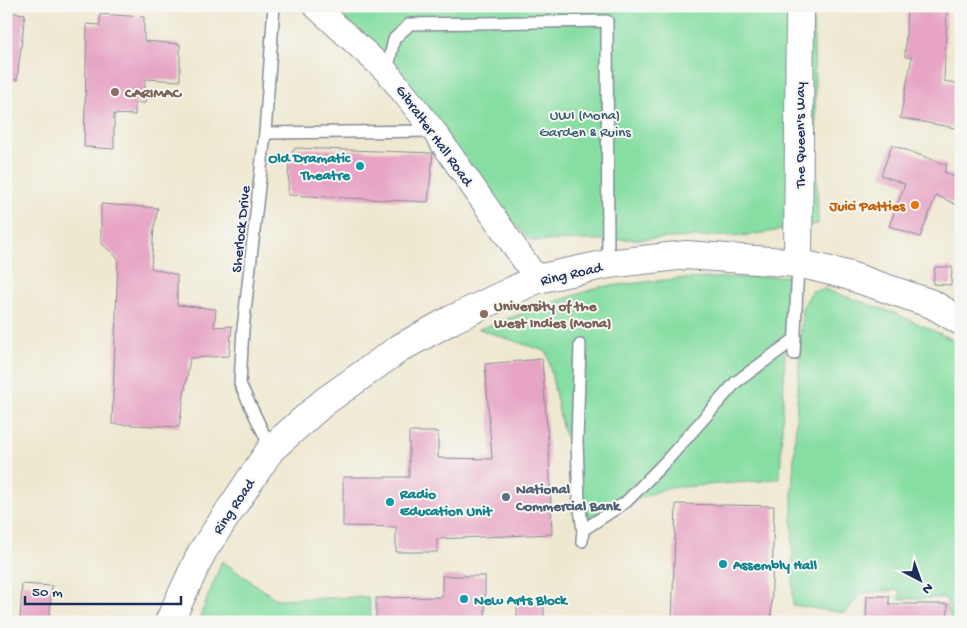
<svg xmlns="http://www.w3.org/2000/svg" width="967" height="628" font-family="'Gochi Hand',sans-serif">
	<style>
		.green { fill: #86dea2; stroke: #508680 }
		.building { fill: #e7a4c4 }
		.lines { fill: none; stroke-linecap: round; stroke-linejoin: round }
		.service-casing { stroke: #858c97; stroke-width: 14 }
		.minor-casing { stroke: #858c97; stroke-width: 26 }
		.tertiary-casing { stroke: #858c97; stroke-width: 30 }
		.service { stroke: #fff; stroke-width: 11 }
		.minor { stroke: #fff; stroke-width: 24 }
		.tertiary { stroke: #fff; stroke-width: 28 }
		.education-dot { fill: #8d6e63; stroke: #f6f6f2; stroke-width: 2 }
		.culture-dot { fill: #0f9aa8; stroke: #f6f6f2; stroke-width: 2 }
		.food-dot { fill: #e8710a; stroke: #f6f6f2; stroke-width: 2 }
		.service-dot { fill: #5c6f8a; stroke: #f6f6f2; stroke-width: 2 }
		.labels { text-anchor: middle; stroke-width: 4; stroke-linejoin: round; paint-order: stroke }
		.education-label { font-size: 15px; font-weight: bold; fill: #785e54; stroke: #f6f6f2; text-anchor: start }
		.park-label { font-size: 15px; fill: #365b6f; stroke: #f6f6f2 }
		.street-label { font-size: 15px; fill: #1b2f5e; stroke: #f6f6f2 }
		.culture-label { font-size: 15px; font-weight: bold; fill: #0d838f; stroke: #f6f6f2; text-anchor: start }
		.food-label { font-size: 15px; font-weight: bold; fill: #c56008; stroke: #f6f6f2; text-anchor: end }
		.service-label { font-size: 15px; font-weight: bold; fill: #4e5e75; stroke: #f6f6f2; text-anchor: start }
	</style>
	<rect width="100%" height="100%" fill="#f6f6f2"/>
	<filter id="ink" filterUnits="userSpaceOnUse"><feTurbulence type="fractalNoise" baseFrequency=".02" numOctaves="2"/><feDisplacementMap in="SourceGraphic" scale="10" xChannelSelector="R" yChannelSelector="G"/><feConvolveMatrix kernelMatrix="1 2 1 2 8 2 1 2 1" color-interpolation-filters="sRGB"/></filter>
	<filter id="wash" filterUnits="userSpaceOnUse"><feTurbulence type="fractalNoise" baseFrequency=".0096" numOctaves="4" result="noise"/><feDisplacementMap in="SourceGraphic" scale="20" xChannelSelector="R" yChannelSelector="G"/><feGaussianBlur stdDeviation="1.12" result="paint"/><feColorMatrix in="noise" values="0 0 0 0 0 0 0 0 0 0 0 0 0 0 0 0 0 1.4 0 .05"/><feComposite in="paint" operator="in"/></filter>
	<g filter="url(#wash)">
		<rect width="100%" height="100%" fill="#efe8d0"/>
		<g class="green">
			<polygon points="317,6 813,6 818,224 750,235 641,239 531,241 364,62"/>
			<polygon points="788,276 780,478 761,481 666,488 581,521 568,440 563,431 547,352 479,329 563,299 599,287 675,279"/>
			<polygon points="824,289 897,314 943,335 961,345 961,622 951,622 946,598 899,599 900,590 861,593 845,613 793,605 792,496 802,308 812,291"/>
			<polygon points="222,561 276,599 368,597 372,622 198,622"/>
		</g>
		<g id="blocks">
			<g class="building">
				<polygon points="907,6 947,6 944,81 961,84 961,129 900,118 912,57 905,57"/>
				<polygon points="6,12 25,14 17,80 6,79"/>
				<polygon points="100,14 144,17 144,41 180,44 180,81 145,79 145,103 135,103 135,115 114,114 114,149 84,147 87,24 100,25"/>
				<polygon points="892,145 947,165 944,172 961,180 961,207 936,195 920,237 889,226 905,184 881,175"/>
				<polygon points="295,148 433,153 428,202 288,195 289,158"/>
				<polygon points="101,204 158,208 154,228 151,268 177,275 177,305 216,309 214,327 232,326 229,356 190,358 179,427 112,424 118,258 101,243"/>
				<polygon points="935,267 952,267 951,285 933,284"/>
				<polygon points="542,359 549,455 552,534 437,539 437,552 396,552 396,527 343,526 343,477 409,477 409,432 438,432 438,458 492,459 485,364"/>
				<polygon points="676,504 774,506 771,622 672,622"/>
				<polygon points="442,576 485,576 485,622 376,622 376,598 442,597"/>
				<polygon points="22,584 52,586 49,622 20,622"/>
				<polygon points="867,596 889,596 889,604 948,604 947,622 866,622"/>
				<rect x="517" y="601" width="27" height="21"/>
			</g>
		</g>
	</g>
	<g filter="url(#ink)">
		<use href="#blocks" fill-opacity="0" stroke="#858c97" stroke-width="1"/>
		<g class="lines">
			<g class="service-casing">
				<g id="service">
					<polyline points="387,72 394,39 410,24 607,21 608,264"/>
					<polyline points="265,133 432,131"/>
					<polyline points="580,345 577,441 579,503 583,530 582,541"/>
					<polyline points="794,354 798,263"/>
					<polyline points="271,449 240,384 243,329 265,133 274,6"/>
					<polyline points="583,530 626,502 667,460 736,382 795,339"/>
				</g>
			</g>
			<g class="minor-casing">
				<polyline id="minor" points="315,6 387,72 434,131 537,279"/>
			</g>
			<g class="tertiary-casing">
				<g id="tertiary">
					<polyline points="798,263 800,6"/>
					<polyline points="169,622 202,552 271,449 324,402 400,348 451,320 537,279 608,264 686,255 798,263 847,275 932,304 961,321"/>
				</g>
			</g>
			<use href="#service" class="service"/>
			<use href="#minor" class="minor"/>
			<use href="#tertiary" class="tertiary"/>
		</g>
	</g>
	<g class="education-dot">
		<circle cx="115" cy="92" r="5"/>
		<circle cx="484" cy="314" r="5"/>
	</g>
	<g class="culture-dot">
		<circle cx="360" cy="166" r="5"/>
		<circle cx="390" cy="502" r="5"/>
		<circle cx="723" cy="564" r="5"/>
		<circle cx="464" cy="599" r="5"/>
	</g>
	<circle class="food-dot" cx="915" cy="205" r="5"/>
	<circle class="service-dot" cx="506" cy="497" r="5"/>
	<g class="labels">
		<g class="education-label">
			<text x="125" y="97">CARIMAC</text>
			<text x="494" y="310">University of the<tspan x="494" dy="17">West Indies (Mona)</tspan></text>
		</g>
		<g class="park-label">
			<text x="585" y="119">UWI (Mona)<tspan x="585" dy="17">Garden &amp; Ruins</tspan></text>
		</g>
		<g class="street-label">
			<text transform="translate(435 135) rotate(54)" y="5">Gibralter Hall Road</text>
			<text transform="translate(799 135) rotate(-90)" y="5">The Queen's Way</text>
			<text transform="translate(240 229) rotate(-84)" y="5">Sherlock Drive</text>
			<text transform="translate(571 273) rotate(-13)" y="5">Ring Road</text>
			<text transform="translate(233 506) rotate(-56)" y="5">Ring Road</text>
		</g>
		<g class="culture-label">
			<text x="350" y="162" text-anchor="end">Old Dramatic<tspan x="350" dy="17">Theatre</tspan></text>
			<text x="400" y="498">Radio<tspan x="400" dy="17">Education Unit</tspan></text>
			<text x="733" y="569">Assembly Hall</text>
			<text x="474" y="604">New Arts Block</text>
		</g>
		<g class="food-label">
			<text x="905" y="210">Juici Patties</text>
		</g>
		<g class="service-label">
			<text x="516" y="493">National<tspan x="516" dy="17">Commercial Bank</tspan></text>
		</g>
	</g>
	<rect width="967" height="628" fill="none" stroke="#f6f6f2" stroke-width="25"/>
	<g transform="translate(920 580) rotate(139)" stroke="#f6f6f2" stroke-width="4" paint-order="stroke">
	<path d="M0-4L9 19L0 12L-9 19Z" fill="#1b2f5e"/>
	<text y="-8" font-size="14" font-weight="bold" text-anchor="middle" fill="#1b2f5e">N</text>
	</g>
	<path d="M25 596v8h156v-8" fill="none" stroke="#1b2f5e" stroke-width="2.5"/>
	<text x="32" y="596" font-size="15" fill="#1b2f5e" stroke="#f6f6f2" stroke-width="4" paint-order="stroke">50 m</text>
</svg>
